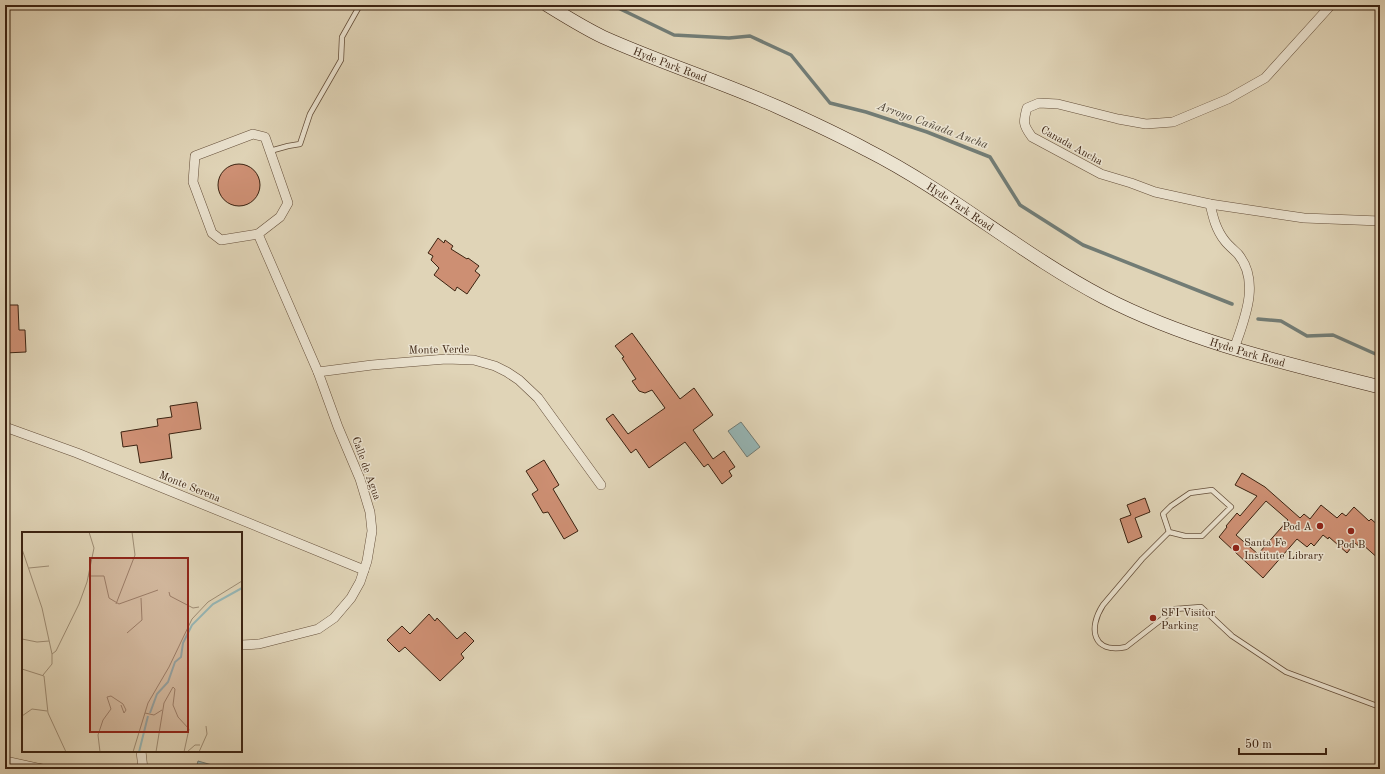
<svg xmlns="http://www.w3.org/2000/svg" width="1385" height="774" font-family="'Old Standard TT',serif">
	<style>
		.water { fill: #96b7b7; stroke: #727c75 }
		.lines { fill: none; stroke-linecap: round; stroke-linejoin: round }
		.stream { stroke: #727c75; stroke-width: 3.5 }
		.building { fill: #cd8f73; stroke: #3c2311; fill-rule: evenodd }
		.service-casing { stroke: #654f3a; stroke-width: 6 }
		.minor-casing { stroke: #654f3a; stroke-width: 10 }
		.secondary-casing { stroke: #3c2311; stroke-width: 14 }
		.service { stroke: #ebe3d0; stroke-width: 4.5 }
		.minor { stroke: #ebe3d0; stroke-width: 9 }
		.secondary { stroke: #ebe3d0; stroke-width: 13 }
		.poi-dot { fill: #8f2418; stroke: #ebe3d0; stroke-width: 1.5 }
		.labels { text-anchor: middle; stroke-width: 3; stroke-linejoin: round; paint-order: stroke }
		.street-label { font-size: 11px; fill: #3c2311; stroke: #ebe3d0 }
		.poi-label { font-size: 11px; fill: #3c2311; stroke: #ebe3d0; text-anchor: start }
		.water-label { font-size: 12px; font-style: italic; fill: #52483a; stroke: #ebe3d0 }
		.inset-river { fill: none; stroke: #96b7b7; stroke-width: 2 }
		.inset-road { fill: none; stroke: #9e8d75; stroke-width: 1 }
		.view { fill: #8f2418; fill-opacity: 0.15; stroke: #8f2418; stroke-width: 2 }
		.inset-edge { fill: none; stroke: #3c2311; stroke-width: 2 }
	</style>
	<rect width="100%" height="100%" fill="#e0d4b7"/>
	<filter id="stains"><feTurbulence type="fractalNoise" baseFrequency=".005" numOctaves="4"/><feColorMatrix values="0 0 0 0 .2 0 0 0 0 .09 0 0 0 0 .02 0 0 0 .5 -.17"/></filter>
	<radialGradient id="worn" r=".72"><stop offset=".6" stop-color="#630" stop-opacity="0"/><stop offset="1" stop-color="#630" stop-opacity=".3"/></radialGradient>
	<g class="water">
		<polygon points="741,422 760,447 747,457 728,431"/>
		<polygon points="198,761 219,767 218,769 196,769"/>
	</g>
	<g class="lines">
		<g class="stream">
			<polyline points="612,5 674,35 729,38 750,36 791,55 830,103 866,112 927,132 990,157 1020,205 1083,245 1232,304"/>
			<polyline points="1258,319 1281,321 1307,336 1333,335 1380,356"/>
		</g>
	</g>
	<g class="building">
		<circle cx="239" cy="185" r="21"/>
		<polygon points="438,238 444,243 445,240 453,246 451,249 467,259 468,258 479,266 475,271 480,275 467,294 457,287 455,291 434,275 439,268 431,260 433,256 428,253"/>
		<polygon points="8,305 18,305 19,330 25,330 26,352 5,353 5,328 8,327"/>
		<polygon points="632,333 680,399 694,388 713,415 693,430 713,459 724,451 735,467 729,471 732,476 722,484 708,464 704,467 685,442 649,468 636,449 631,453 606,419 613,414 628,434 665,408 652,390 645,393 639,391 632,381 636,379 622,358 624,357 615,346"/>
		<polygon points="197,402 201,429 169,434 172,458 140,463 137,445 123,447 121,432 158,426 157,419 172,417 170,406"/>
		<polygon points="544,460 559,485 553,489 578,531 564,539 548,512 543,513 532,494 538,490 526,471"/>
		<path d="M1242,473L1265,487L1300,518L1304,514L1310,519L1321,505L1337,518L1342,513L1346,516L1354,507L1369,521L1371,519L1380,527V560L1362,544L1360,547L1355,543L1347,553L1329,537L1328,539L1323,535L1314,546L1311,543L1307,547L1297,539L1263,578L1219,537L1227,527L1226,526L1237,513L1240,516L1257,496L1235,485ZM1266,501L1288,520L1258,554L1236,535Z"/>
		<polygon points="1145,498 1150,512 1135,518 1142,537 1128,543 1120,519 1131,515 1127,505"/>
		<polygon points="429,614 435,621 437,618 457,639 465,632 474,641 461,654 464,658 440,681 405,647 399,652 387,640 402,626 410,634"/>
	</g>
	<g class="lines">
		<g class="service-casing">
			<g id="service">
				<polyline points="270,151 288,146 300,144 310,114 341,60 342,37 360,5"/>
				<polygon points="1212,490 1231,507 1202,536 1185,536 1169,532 1163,514 1171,506 1190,493"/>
				<path d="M1169,532L1142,559L1103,605C1088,628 1092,654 1126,647L1175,609L1201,607L1232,636L1286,672L1380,707"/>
			</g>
		</g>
		<g class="minor-casing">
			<g id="minor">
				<path d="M1331,5L1265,78L1228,99L1173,122L1146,124L1118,119L1058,104L1039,103L1027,108C1023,122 1023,125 1032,137L1101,174L1131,183L1155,192L1210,204L1304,218L1380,221"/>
				<polygon points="253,134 265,137 288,203 280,217 258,234 221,240 212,233 193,182 195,156"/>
				<path d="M1210,204C1213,217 1216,230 1225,241C1229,246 1234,250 1238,254C1261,282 1244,320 1234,349"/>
				<polyline points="318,372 372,365 446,359 474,360 495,366 507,372 519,380 538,398 601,485"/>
				<polyline points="5,427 77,453 364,570"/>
				<polyline points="241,645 259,644 318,629 334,618 351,598 360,582 367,561 372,531 370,512 360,479 338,427 318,372 258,234"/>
				<polyline points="141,751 143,769"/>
				<polyline points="5,761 42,769"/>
			</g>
		</g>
		<g class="secondary-casing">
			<g id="secondary">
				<path id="s1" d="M547,5C565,16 584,28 603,37C661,63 722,82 780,108C809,121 839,135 867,150C950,192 1021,254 1103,297C1190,342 1285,363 1380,387"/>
			</g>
		</g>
		<use href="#service" class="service"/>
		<use href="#minor" class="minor"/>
		<use href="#secondary" class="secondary"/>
	</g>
	<g class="poi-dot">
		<circle cx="1320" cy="526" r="4"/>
		<circle cx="1351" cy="531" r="4"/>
		<circle cx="1236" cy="548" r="4"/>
		<circle cx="1153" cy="618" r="4"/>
	</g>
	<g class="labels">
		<g class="street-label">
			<text dy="4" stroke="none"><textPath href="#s1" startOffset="137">Hyde Park Road</textPath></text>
			<text transform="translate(1072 145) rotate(29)" y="4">Canada Ancha</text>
			<text dy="4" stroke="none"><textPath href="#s1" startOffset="461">Hyde Park Road</textPath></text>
			<text transform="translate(439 349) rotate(-1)" y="4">Monte Verde</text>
			<text dy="4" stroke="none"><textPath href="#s1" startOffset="785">Hyde Park Road</textPath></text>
			<text transform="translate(367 468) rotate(70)" y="4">Calle de Agua</text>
			<text transform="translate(190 486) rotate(22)" y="4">Monte Serena</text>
		</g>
		<g class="poi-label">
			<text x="1312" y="530" text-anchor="end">Pod A</text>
			<text x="1244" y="546">Santa Fe<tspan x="1244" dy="13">Institute Library</tspan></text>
			<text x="1351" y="548" text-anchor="middle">Pod B</text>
			<text x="1161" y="616">SFI Visitor<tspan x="1161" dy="13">Parking</tspan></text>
		</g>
		<g class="water-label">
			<text transform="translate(933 125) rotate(20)" y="4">Arroyo Cañada Ancha</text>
		</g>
	</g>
	<g transform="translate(22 532)">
		<rect width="220" height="220" fill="#e0d4b7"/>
		<path class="inset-river" d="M128,181L135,162L146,150L153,130L159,125L161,111L170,93L191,72L220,56M117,220L126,184"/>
		<path class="inset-road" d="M0,17L20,76L30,122V132L21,143M7,36L27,34M66,44H82L87,66L97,72L136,58M147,60L148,64L171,76L177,75M94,72L113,23L110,0M105,101L120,88L119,66M0,107L15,110L27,109M30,122L34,119L57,72L65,50L72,16L67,0M0,137L22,144L26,181L44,220M123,181L132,183L140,178M0,184L10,177L25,179M78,220L76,203L81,188L89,177L85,165L89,164L101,172L104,178L102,181L99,173M111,220L126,171L147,135L170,87L186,70L220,49M134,220L142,171L151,155L153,157L151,173L156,185L167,197L162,220M165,220L173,213H178M177,220L185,202L184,194"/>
		<path class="view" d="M68,26H166V200H68Z"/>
		<rect width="220" height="220" class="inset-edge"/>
	</g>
	<rect width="1385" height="774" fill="none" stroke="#e0d4b7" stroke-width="20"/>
	<rect x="6" y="6" width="1373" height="762" fill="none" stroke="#3c2311" stroke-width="2"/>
	<rect x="10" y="10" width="1365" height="754" fill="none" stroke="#3c2311"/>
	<path d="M1239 748v6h87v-6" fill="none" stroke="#3c2311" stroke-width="2"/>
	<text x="1245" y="748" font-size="12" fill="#3c2311" stroke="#ebe3d0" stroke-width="3" paint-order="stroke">50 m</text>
	<rect width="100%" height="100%" filter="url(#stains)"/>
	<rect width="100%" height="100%" fill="url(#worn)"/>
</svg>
